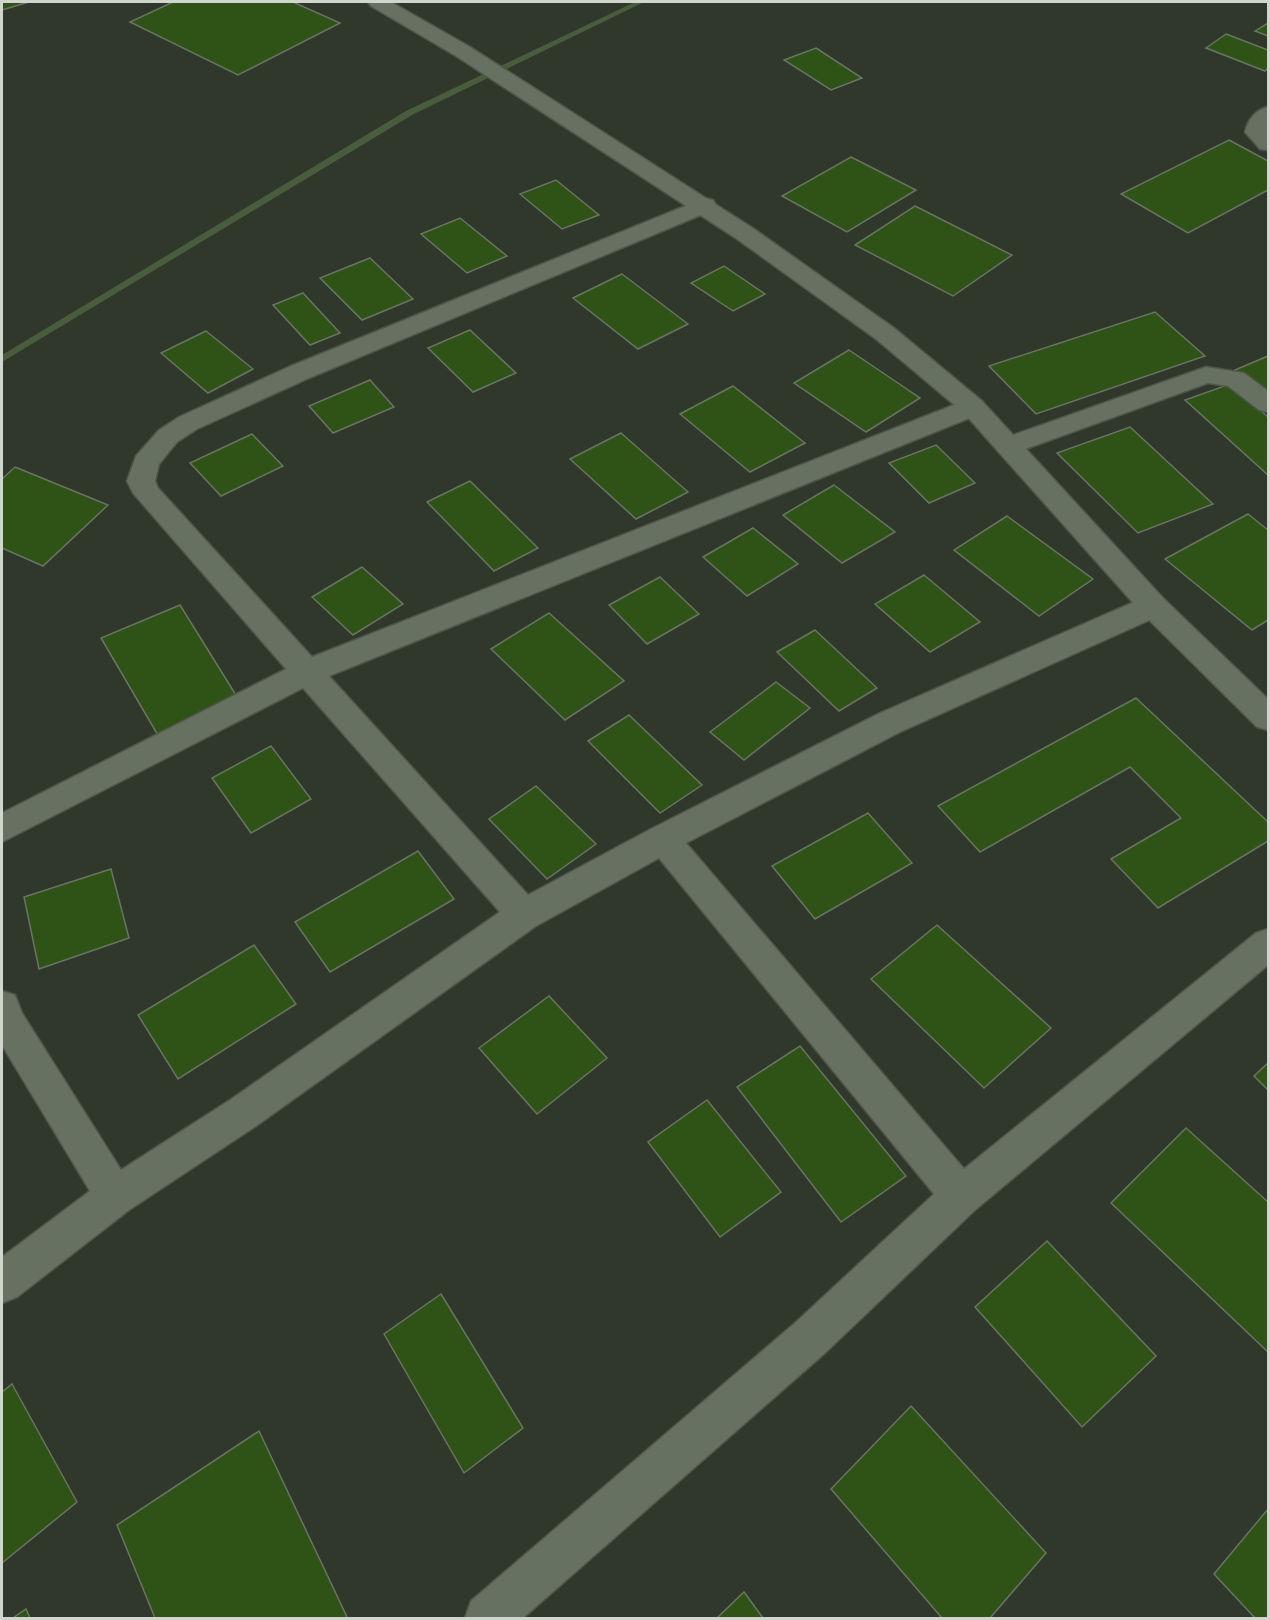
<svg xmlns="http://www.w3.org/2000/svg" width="1270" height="1620" font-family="'Work Sans',sans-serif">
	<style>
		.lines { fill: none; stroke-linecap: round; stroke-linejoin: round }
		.stream { fill: #495d3e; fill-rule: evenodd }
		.building { fill: #2f5217; stroke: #697464; stroke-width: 1.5 }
		.minor-casing { stroke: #4e564a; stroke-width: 3 }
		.tertiary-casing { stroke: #4e564a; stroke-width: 3 }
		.minor { fill: #677161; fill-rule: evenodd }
		.tertiary { fill: #677161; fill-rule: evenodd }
	</style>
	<rect width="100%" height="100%" fill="#2f382a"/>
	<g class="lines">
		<polygon class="stream" points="635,2 644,2 412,115 2,362 2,355 406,111"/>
	</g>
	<g class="building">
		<polygon points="2,2 29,2 2,10"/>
		<polygon points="173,2 293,2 340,23 238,75 130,22"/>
		<polygon points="1268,23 1268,36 1255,31"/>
		<polygon points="1226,34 1268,50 1268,68 1265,71 1206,48"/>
		<polygon points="816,48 862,78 831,90 784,60"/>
		<polygon points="1229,140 1268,161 1268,190 1188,233 1121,194"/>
		<polygon points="851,157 916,190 847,232 782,196"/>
		<polygon points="556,180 599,215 562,229 520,194"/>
		<polygon points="915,206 1012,255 953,296 855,245"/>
		<polygon points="460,218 507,256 467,273 421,234"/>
		<polygon points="370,258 413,299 362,320 320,278"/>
		<polygon points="724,266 765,294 733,311 691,283"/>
		<polygon points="622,274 688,324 638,349 573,298"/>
		<polygon points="303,293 340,333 310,345 273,305"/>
		<polygon points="1155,312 1205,356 1036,414 989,366"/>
		<polygon points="470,330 516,373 473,392 428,348"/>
		<polygon points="206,331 253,369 208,393 161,353"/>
		<polygon points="849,350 920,398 866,432 794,383"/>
		<polygon points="1268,356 1268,397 1235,370"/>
		<polygon points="370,380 394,407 333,433 309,406"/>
		<polygon points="1230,384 1268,417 1268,475 1185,400"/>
		<polygon points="733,386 805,443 750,472 680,414"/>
		<polygon points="1130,427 1213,504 1138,533 1057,453"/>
		<polygon points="621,433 688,492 636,519 570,459"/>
		<polygon points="252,434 283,466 221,496 190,463"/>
		<polygon points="936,445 975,483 929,503 889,463"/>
		<polygon points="15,467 108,505 43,566 2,548 2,479"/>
		<polygon points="470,481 538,548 494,571 427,502"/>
		<polygon points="834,485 895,532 842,563 783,515"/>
		<polygon points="1248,514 1268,530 1268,620 1252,630 1165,559"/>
		<polygon points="1007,516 1093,579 1039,616 954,550"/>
		<polygon points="753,528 798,564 747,596 703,557"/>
		<polygon points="362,567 403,604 353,635 312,597"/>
		<polygon points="924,575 980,622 930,652 875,604"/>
		<polygon points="660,577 699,614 647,644 609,605"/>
		<polygon points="180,605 239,700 159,737 101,638"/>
		<polygon points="549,613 624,681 565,720 491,649"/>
		<polygon points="815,630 877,688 839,711 777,652"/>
		<polygon points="776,682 810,708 744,760 710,732"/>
		<polygon points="1136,698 1268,822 1268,841 1158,908 1111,859 1181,818 1130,767 980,852 938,806"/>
		<polygon points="629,715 702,785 660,813 588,741"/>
		<polygon points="271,746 311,799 251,833 212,778"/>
		<polygon points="536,786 596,844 547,879 489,819"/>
		<polygon points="868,813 912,863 815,919 772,866"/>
		<polygon points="418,851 454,899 330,972 295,922"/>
		<polygon points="111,869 129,938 39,969 24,897"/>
		<polygon points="937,925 1051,1028 984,1088 871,979"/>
		<polygon points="254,945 296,1004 178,1079 138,1015"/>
		<polygon points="549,996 607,1058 537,1114 479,1048"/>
		<polygon points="800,1046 906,1176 841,1222 737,1087"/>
		<polygon points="1268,1063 1268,1090 1254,1076"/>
		<polygon points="707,1100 781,1192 720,1237 648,1142"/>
		<polygon points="1186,1128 1268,1202 1268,1352 1111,1203"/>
		<polygon points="1047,1241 1156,1356 1082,1427 975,1307"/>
		<polygon points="441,1294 523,1428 464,1473 384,1334"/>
		<polygon points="12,1384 77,1502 2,1563 2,1392"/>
		<polygon points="911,1406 1046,1553 990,1618 942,1618 831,1489"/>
		<polygon points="259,1431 347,1617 345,1618 155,1618 117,1525"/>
		<polygon points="1268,1509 1268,1618 1255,1618 1214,1574"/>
		<polygon points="744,1592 763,1618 717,1618"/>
		<polygon points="26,1609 30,1618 13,1618"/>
	</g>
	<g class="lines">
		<g class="minor-casing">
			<g id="minor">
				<path d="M1268,107V150L1260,149L1245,132C1248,120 1255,110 1268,107Z"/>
				<polygon points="705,198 713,200 716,205 713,210 309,378 197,429 177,442 159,464 155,481 158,488 312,657 964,401 973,399 982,401 986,407 982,413 329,676 528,895 651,829 878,714 1143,598 1153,595 1163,598 1168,606 1163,614 900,732 686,843 964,1169 1256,933 1268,929 1268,965 975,1210 825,1353 523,1618 465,1618 471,1601 795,1323 934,1194 659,858 536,926 256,1126 129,1210 17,1297 2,1303 2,1257 90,1191 2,1045 2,991 15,995 22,1013 121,1170 230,1100 500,912 303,688 2,842 2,813 286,669 133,493 127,481 136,456 159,430 179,417 291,366"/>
				<polygon points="1206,367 1244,373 1268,391 1268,412 1259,410 1228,386 1208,383 1017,452 1008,455 999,452 995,446 999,440"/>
			</g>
		</g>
		<g class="tertiary-casing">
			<polygon id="tertiary" points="368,2 391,2 470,47 754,229 894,328 982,401 1163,598 1268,699 1268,730 1257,727 1143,614 964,413 876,339 737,239 456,56 371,6"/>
		</g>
		<use href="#minor" class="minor"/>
		<use href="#tertiary" class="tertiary"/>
	</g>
	<rect width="1270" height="1620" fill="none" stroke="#d0d6cd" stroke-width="6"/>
</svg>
